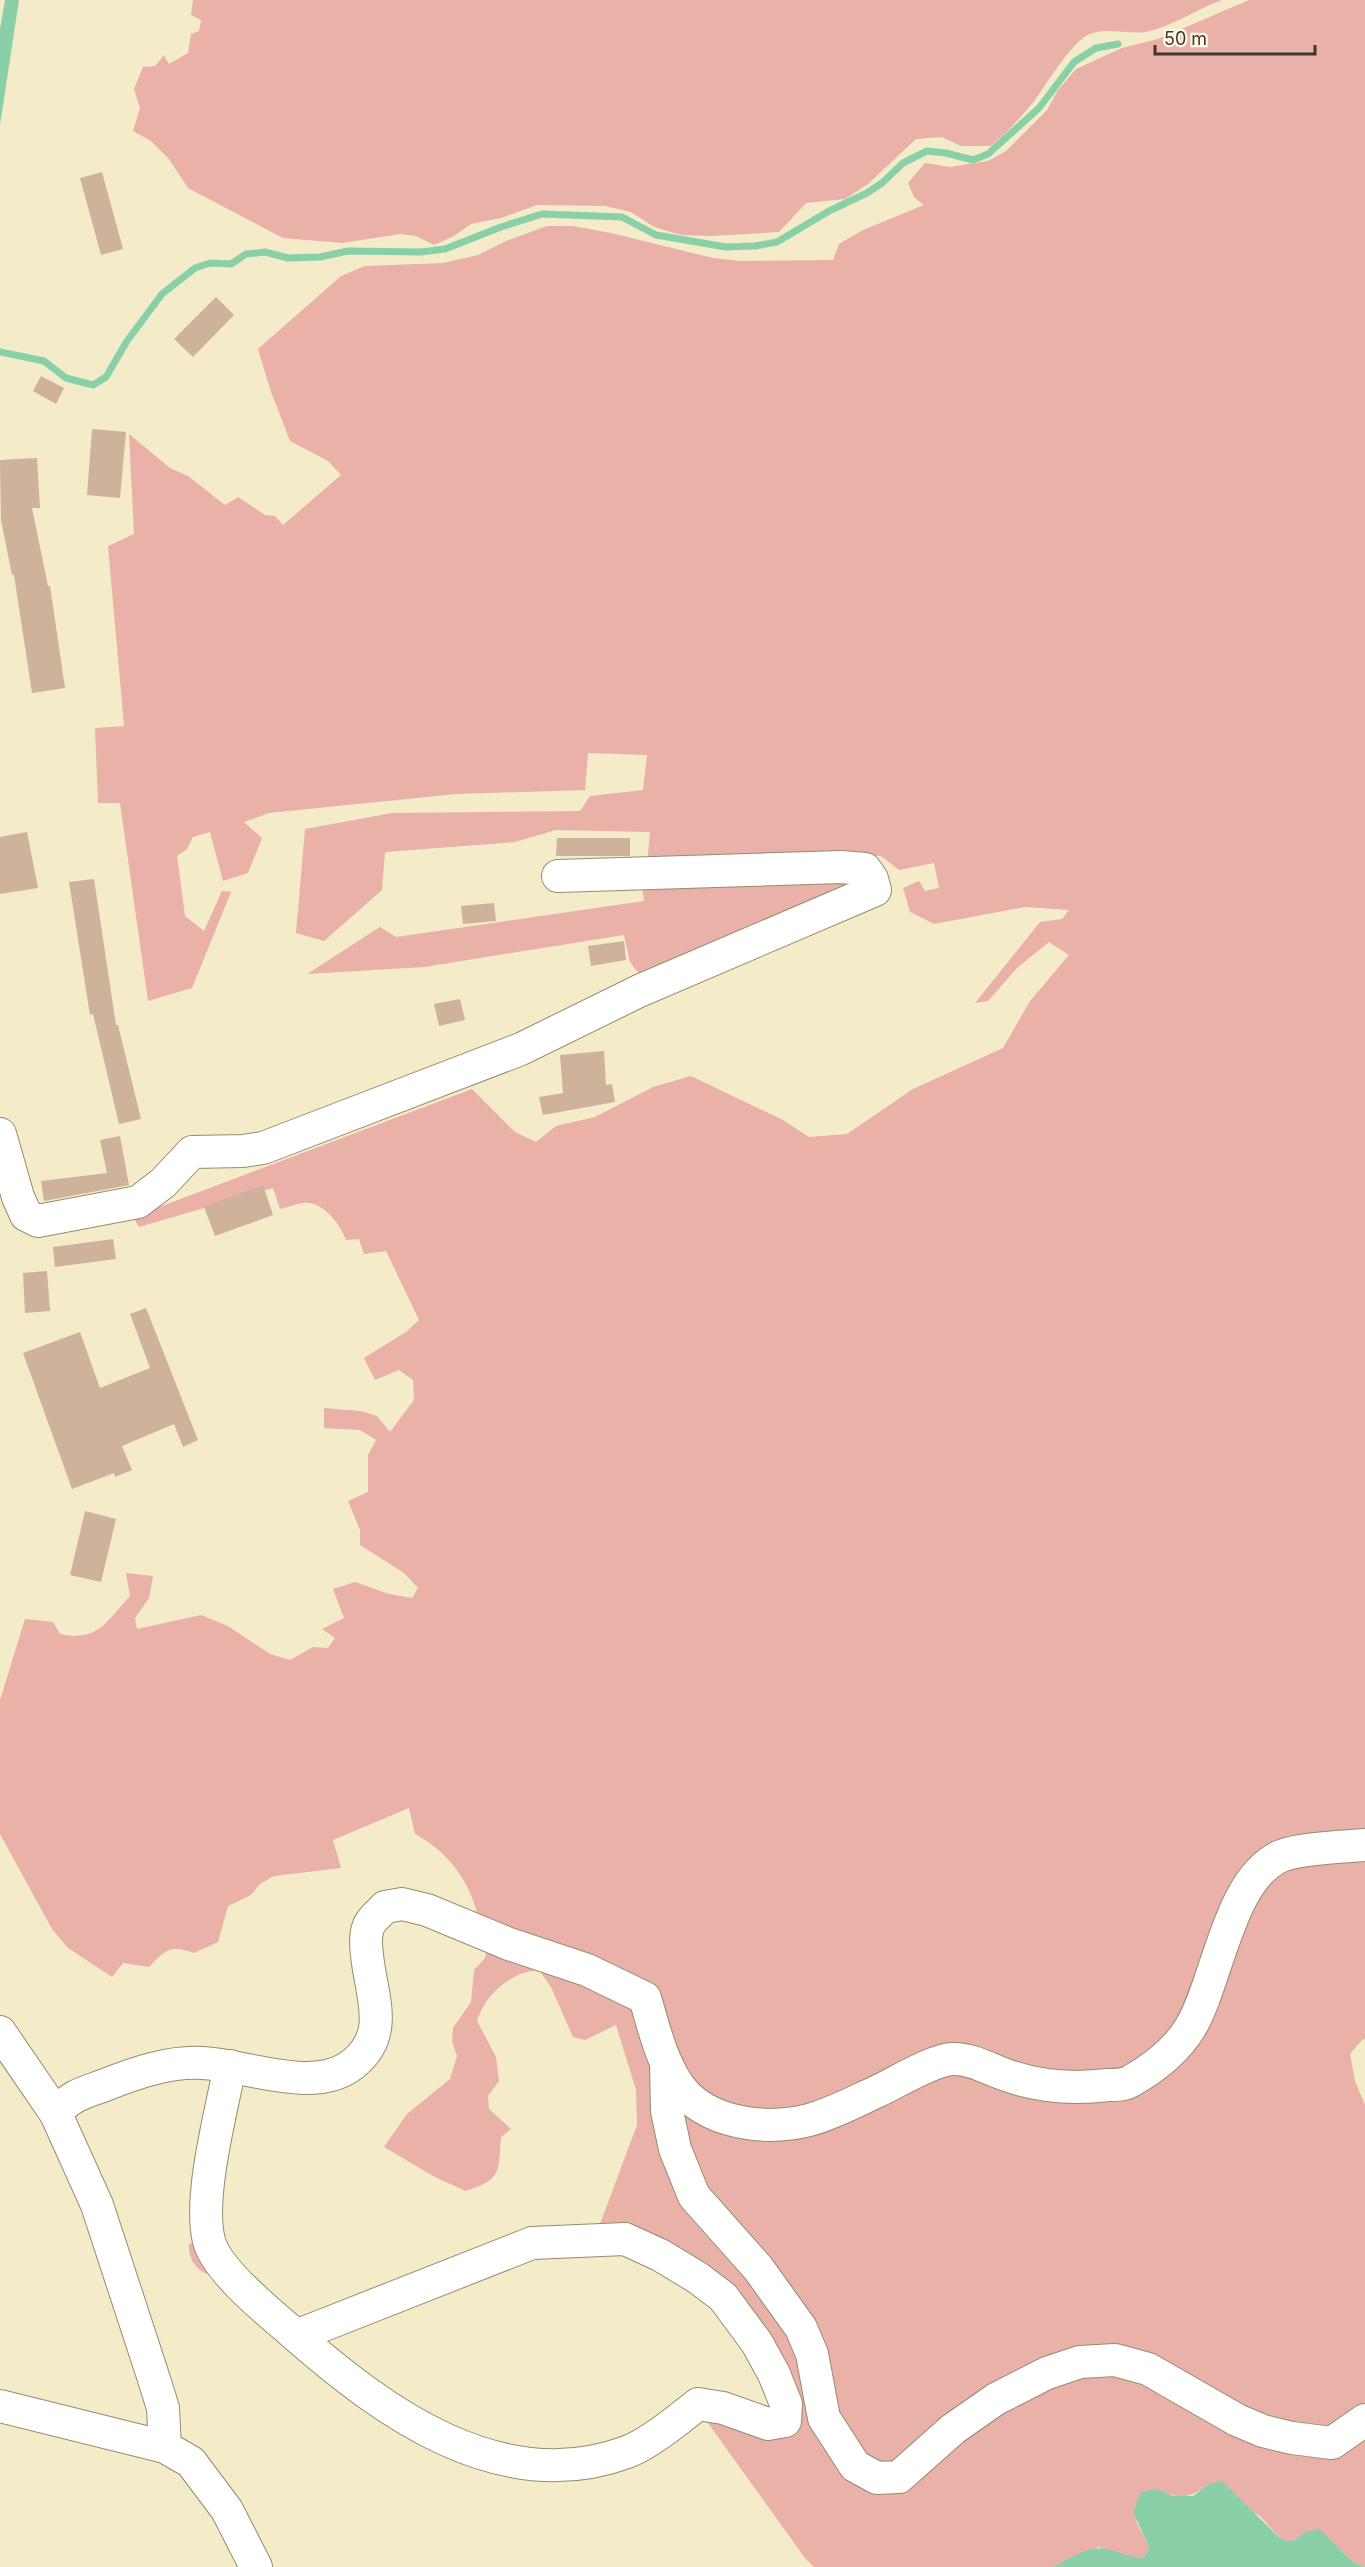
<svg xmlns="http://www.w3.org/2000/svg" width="1365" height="2567" font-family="Inter,sans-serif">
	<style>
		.green { fill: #e9b1a7 }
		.water { fill: #89d0a9 }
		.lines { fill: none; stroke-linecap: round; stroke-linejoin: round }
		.stream { stroke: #89d0a9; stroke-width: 7 }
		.building { fill: #ceb29b }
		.minor-casing { stroke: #958c6e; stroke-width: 34 }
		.minor { stroke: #fff; stroke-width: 32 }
	</style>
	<rect width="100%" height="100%" fill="#f4ebc9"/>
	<g class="green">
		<path d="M193,0H1222C1197,9 1171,27 1146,32C1126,35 1100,25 1083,38C1067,50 1047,83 1035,100C1021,117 1007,133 991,146H961L942,137L916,139L868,184L845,199L806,203L779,232L711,236L681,235L654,227L631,212L605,206L537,205L501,218L471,224L454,236L434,245L416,236L400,234L342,243L283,238L188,188L169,159L151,141L133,131L140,108L134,89L143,67L155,66L164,55L169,64L188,53L191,34L199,31L201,20L191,15Z"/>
		<path d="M1249,0H1365V1841L1280,1852L1168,2051L1079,2084L977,2059L808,2116L698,2100L648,1995L480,1927C474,1887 451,1853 415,1834L409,1808L333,1840L341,1868L274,1876L260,1884L251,1895L228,1906L218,1942L194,1953C170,1945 166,1949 149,1967L123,1963L112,1977L68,1948L52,1929L0,1834V1700L25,1619L53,1622L60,1634C98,1642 106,1622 130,1596L126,1573L153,1576L149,1598L135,1618L137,1629L201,1615L228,1626L270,1654L290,1660L313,1647L328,1648L335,1638L322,1629L344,1618L333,1589L355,1582L389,1594L412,1598L418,1588L404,1573L360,1545V1530L348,1501L368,1492V1455L376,1440L360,1430L324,1428V1408L360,1411L377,1416L390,1432L414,1400L413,1380L399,1370L375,1380L364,1358L406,1332L419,1320L386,1251L364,1254L359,1239L346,1240C341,1226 326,1205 309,1203C301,1202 289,1207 280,1209L273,1188L139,1227L133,1217L472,1089L515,1132L536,1142L556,1126L595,1117L653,1087L691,1076L783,1120L809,1137L847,1134L913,1089L1003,1048L1030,1001L1069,955L1049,942L1017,968L988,1001L975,1003L1040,922L1062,919L1069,910L1025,907L934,924L910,912L903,888L919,881L925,891L939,888L934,863L899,870L881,856L804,855L647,866L650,832L556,830L515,842L385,852L382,890L324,941L296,933L305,829L392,813L580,811L590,796L643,790L647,755L588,753L585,790L456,794L269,813L244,822L262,838L248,873L223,881L210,832L193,837L187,849L177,856L185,916L204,931L222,891L231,892L192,988L148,1001L120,803H98L95,728L124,726L108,546L134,534L129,434L170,468L188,476L225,505L238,497L265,515L275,516L283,525L341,475L328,461L290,441L271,392L258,349L341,276L365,266L443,263L478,255L506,241L547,226H573L611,233L713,258L740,261L833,260L839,244L863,230L924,205L914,197L908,183L925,163L950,167L988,161L1006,151L1047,110L1058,90L1076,69L1122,48L1158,39Z"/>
		<polygon points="844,873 860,886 644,981 630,962 624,935 424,967 307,974 380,927 396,937 644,901 641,879"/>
		<polygon points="1365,1850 1365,2039 1362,2040 1350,2054 1355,2081 1365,2105 1365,2417 1331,2439 1080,2359 878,2475 697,2195 675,2097 744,2127 952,2064 1037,2088 1174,2058 1264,1874"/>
		<path d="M487,1950L641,2002L660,2112L875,2484L999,2405L1115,2367L1234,2425L1365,2429V2567L1352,2561L1342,2551L1305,2532L1294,2541L1282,2540L1260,2516L1209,2484C1189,2499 1180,2500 1157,2489L1136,2521L1149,2547L1144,2558H1134L1099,2547L1052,2567H814L805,2558L700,2412L791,2427L728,2292L597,2232L637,2125L636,2090L616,2025L585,2040L573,2037L551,1987L539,1970C511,1972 485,1994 477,2021L496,2057L499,2081L488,2096L489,2109L511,2129L501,2137C498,2171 503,2180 465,2191L433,2176L384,2147L407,2114L450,2079L457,2056L452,2041L453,2028L471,2002L474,1970L485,1958Z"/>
		<path d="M202,2239L221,2276C202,2277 188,2264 189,2244Z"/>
	</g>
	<g class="water">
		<polygon points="5,0 19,0 0,125 0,29"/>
		<path d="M1222,2481L1282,2540L1294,2541L1305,2532L1319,2529L1352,2561L1365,2567H1052C1072,2558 1089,2543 1111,2550C1123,2553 1132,2558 1144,2558L1149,2547L1133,2512L1141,2492L1157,2489L1173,2496H1193L1209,2484Z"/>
	</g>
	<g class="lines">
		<polyline class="stream" points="0,352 44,361 66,378 93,385 106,377 127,341 162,294 195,268 210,263 231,264 246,254 265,252 288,258 320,257 348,251 421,252 445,249 501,227 542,214 622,217 656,235 726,247 755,246 777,242 829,211 867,193 882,183 903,163 927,151 946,153 973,160 988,154 1039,108 1074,62 1096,48 1118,44"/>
	</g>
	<g class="building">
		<polygon points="102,172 123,249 101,255 80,178"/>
		<polygon points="216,297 234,315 193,357 174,339"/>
		<polygon points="41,376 64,388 56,404 33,391"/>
		<polygon points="92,429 126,432 120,498 87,495"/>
		<polygon points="37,458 40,508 32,508 48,586 50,586 65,688 32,693 14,575 12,575 1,520 0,460"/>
		<polygon points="27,832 38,888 0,894 0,837"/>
		<polygon points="557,838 630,838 630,856 556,856"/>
		<polygon points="94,879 116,1025 118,1025 141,1119 119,1124 93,1014 90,1015 69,882"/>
		<polygon points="494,903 496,921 463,924 461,906"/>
		<polygon points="624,941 626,960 591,966 588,946"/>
		<polygon points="460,999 465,1020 439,1026 434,1004"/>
		<polygon points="604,1051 606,1085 612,1084 615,1102 543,1115 539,1097 563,1093 560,1055"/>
		<polygon points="120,1136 129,1185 44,1201 41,1181 107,1173 100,1140"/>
		<polygon points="263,1185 273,1215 215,1236 204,1207"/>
		<polygon points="113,1239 116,1259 55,1267 53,1247"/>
		<polygon points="47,1271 50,1311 25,1313 23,1273"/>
		<polygon points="146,1308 198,1440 183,1447 174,1424 122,1446 132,1470 115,1477 114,1473 72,1489 23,1353 80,1332 100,1388 150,1368 130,1314"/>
		<polygon points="85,1511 116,1519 101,1582 70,1575"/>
	</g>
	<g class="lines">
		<g class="minor-casing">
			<g id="minor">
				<polyline points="0,1134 18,1197 26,1215 38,1221 138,1202 163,1183 192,1152 243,1151 263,1148 521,1049 639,991 875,890 872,879 865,869 841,867 558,876"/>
				<polyline points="0,2032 56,2114"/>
				<polyline points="666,2064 667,2111 675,2149 694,2196 758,2268 801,2328 812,2354 824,2418 855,2466 877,2478 899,2477 953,2429 996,2399 1047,2373 1080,2362 1115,2360 1148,2369 1237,2420 1263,2431 1292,2438 1332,2443 1365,2420"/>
				<path d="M230,2066C221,2113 198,2197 209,2241C217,2271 270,2313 294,2334C383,2412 501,2499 627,2452C649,2444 679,2419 698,2404L723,2408L768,2424L785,2421L786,2404L774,2374L757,2343L723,2297L698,2278L660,2255L625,2239L532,2243L296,2336"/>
				<polyline points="0,2406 165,2447 191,2462 227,2510 256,2567"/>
				<path d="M165,2447L163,2408L152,2373L97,2205L56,2114C70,2095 84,2093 105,2085C135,2073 170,2061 202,2063C247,2065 315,2095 353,2064C391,2034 371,1996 367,1955C366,1947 365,1936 368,1928C370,1920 380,1913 385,1907L402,1904L427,1910L509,1944L587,1970L645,1998C654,2028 661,2060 679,2086C706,2124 766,2131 809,2120C832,2114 856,2101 878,2091C897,2082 933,2060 952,2059C970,2058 989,2069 1006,2075C1039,2087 1074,2089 1108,2085C1116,2085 1125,2085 1131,2081C1154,2068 1176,2051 1190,2028C1218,1982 1228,1879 1281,1856C1300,1848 1343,1847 1365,1845"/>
			</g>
		</g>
		<use href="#minor" class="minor"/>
	</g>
	<path d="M1155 45v9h160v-9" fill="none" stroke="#3c392c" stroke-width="3"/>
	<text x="1164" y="45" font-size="18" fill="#3c392c" stroke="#fef8e4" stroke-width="4.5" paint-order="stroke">50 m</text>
</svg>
